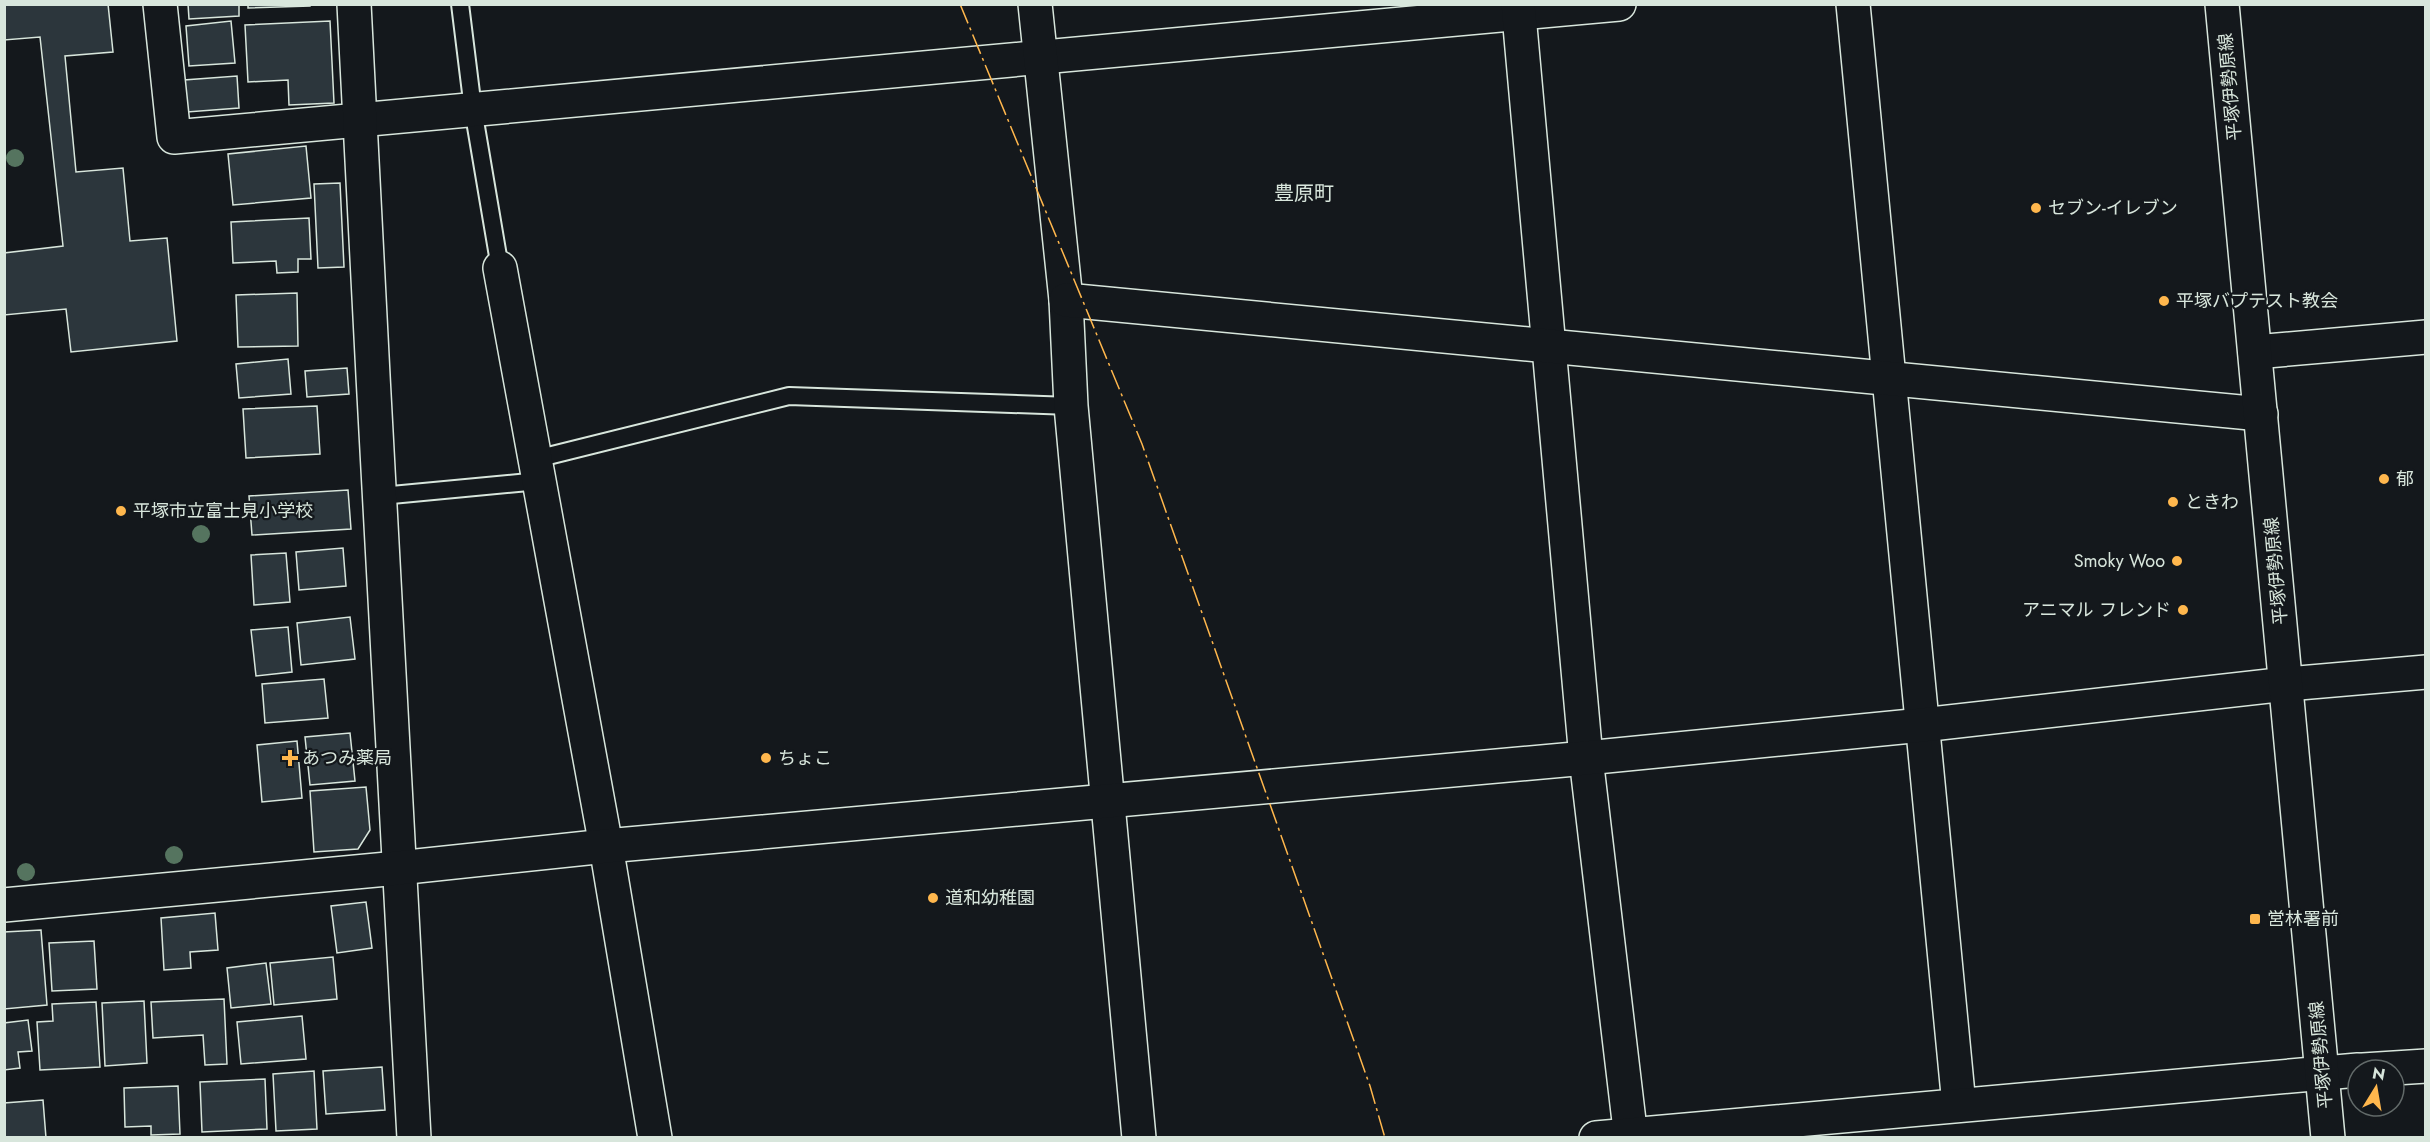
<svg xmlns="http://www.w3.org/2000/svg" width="2430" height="1142" font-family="Jost,'Noto Sans JP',sans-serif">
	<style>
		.building { fill: #2c363c; stroke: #d8e6dc; stroke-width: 1.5 }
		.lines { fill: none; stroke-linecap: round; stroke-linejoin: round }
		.lane-casing { stroke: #d8e6dc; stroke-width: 20 }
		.street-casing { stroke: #d8e6dc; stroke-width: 36 }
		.secondary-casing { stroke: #d8e6dc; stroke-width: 36 }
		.primary-casing { stroke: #d8e6dc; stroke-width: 36 }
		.lane { stroke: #14181c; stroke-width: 16 }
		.street { stroke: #14181c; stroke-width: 33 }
		.secondary { stroke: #14181c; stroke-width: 33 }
		.primary { stroke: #14181c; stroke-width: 33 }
		.power { stroke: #ffb74d; stroke-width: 1.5; stroke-dasharray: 21 4.5 3 4.5; stroke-linecap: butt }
		.tree { fill: #55745f }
		.poi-dot { fill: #ffb74d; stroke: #14181c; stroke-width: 2 }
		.labels { text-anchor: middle; stroke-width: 4.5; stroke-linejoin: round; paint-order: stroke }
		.street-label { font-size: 18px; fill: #d8e6dc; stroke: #14181c }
		.poi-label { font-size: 18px; fill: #d8e6dc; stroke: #14181c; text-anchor: start }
		.neighbourhood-label { font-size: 20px; fill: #d8e6dc; stroke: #14181c }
	</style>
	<rect width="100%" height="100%" fill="#14181c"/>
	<g class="building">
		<polygon points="4,4 108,4 113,52 65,56 76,172 123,168 130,241 167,238 177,341 71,352 66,309 4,315 4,253 63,246 40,37 4,40"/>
		<polygon points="188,4 239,4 239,16 189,19"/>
		<polygon points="248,4 310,4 310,6 248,8"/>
		<polygon points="231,21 235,63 189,66 186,26"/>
		<polygon points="330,21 334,103 289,105 288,80 248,82 245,25"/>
		<polygon points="237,76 239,108 187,112 184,80"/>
		<polygon points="306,146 311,198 233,205 228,154"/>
		<polygon points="340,183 344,267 318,268 314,184"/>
		<polygon points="309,218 311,259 298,259 298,272 277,273 276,261 233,263 231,222"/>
		<polygon points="297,293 298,346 238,347 236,295"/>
		<polygon points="288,359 291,394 239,398 236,364"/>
		<polygon points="347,368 349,394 307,397 305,371"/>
		<polygon points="317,406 320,454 246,458 243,409"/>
		<polygon points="348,490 351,529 252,535 249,496"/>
		<polygon points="343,548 346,586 299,590 296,552"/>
		<polygon points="286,553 290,602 254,605 251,555"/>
		<polygon points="350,617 355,659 301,665 297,623"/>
		<polygon points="288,627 292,672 256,676 251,630"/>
		<polygon points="324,679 328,718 265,723 262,684"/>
		<polygon points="350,733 355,781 310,785 305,737"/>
		<polygon points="297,741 302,798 262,802 257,745"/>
		<polygon points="366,787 370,830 358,849 314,852 310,791"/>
		<polygon points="366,902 372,948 337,953 331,906"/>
		<polygon points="215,913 218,950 190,952 191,968 164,970 161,918"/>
		<polygon points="41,930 47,1005 4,1009 4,932"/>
		<polygon points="94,941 97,989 52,991 49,943"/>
		<polygon points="333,957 337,999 274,1005 270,963"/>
		<polygon points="266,963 271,1004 231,1008 227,968"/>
		<polygon points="224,999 227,1064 205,1065 203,1035 153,1038 151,1002"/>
		<polygon points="144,1001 147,1063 105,1066 102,1003"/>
		<polygon points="96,1002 100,1067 40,1070 37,1022 53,1021 52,1004"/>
		<polygon points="302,1016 306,1059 241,1064 237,1022"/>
		<polygon points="28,1020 32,1051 18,1052 20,1068 4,1070 4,1023"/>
		<polygon points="382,1067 385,1110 326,1114 323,1071"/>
		<polygon points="314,1071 317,1129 276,1131 273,1074"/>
		<polygon points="265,1079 267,1129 202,1132 200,1082"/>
		<polygon points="178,1086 180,1134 151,1135 151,1126 125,1127 124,1088"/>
		<polygon points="43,1100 46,1138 4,1138 4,1103"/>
	</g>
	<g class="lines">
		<g class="lane-casing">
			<g id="lane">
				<polyline points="460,4 473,109 500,268"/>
				<polyline points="536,459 789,396 1071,406"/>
				<polyline points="381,496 539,481"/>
			</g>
		</g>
		<g class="street-casing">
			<g id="street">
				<polyline points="160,4 174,137 1619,4"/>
				<polyline points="1035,4 1066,300 1071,406 1139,1138"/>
				<polyline points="1518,4 1586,758 1631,1138"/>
				<polyline points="1853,4 1959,1105"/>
				<polyline points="500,268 606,846 655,1138"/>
				<polyline points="1066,300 2261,414"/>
				<polyline points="2255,352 2426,337"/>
				<polyline points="2363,1070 2426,1066"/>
				<polyline points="1596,1138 2358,1070"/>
			</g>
		</g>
		<g class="secondary-casing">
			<g id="secondary">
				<path d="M354,4C374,382 391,760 414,1138"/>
				<polyline points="4,905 398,868 606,846 1586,758 1922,725 2287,684 2426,672"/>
			</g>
		</g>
		<g class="primary-casing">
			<polyline id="primary" points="2222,4 2328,1138"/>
		</g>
		<use href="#lane" class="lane"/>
		<use href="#street" class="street"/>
		<use href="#secondary" class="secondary"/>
		<use href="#primary" class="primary"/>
		<polyline class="power" points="960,4 1142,444 1370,1086 1385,1138"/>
	</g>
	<g class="tree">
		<circle cx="15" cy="158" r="9"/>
		<circle cx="201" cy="534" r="9"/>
		<circle cx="174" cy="855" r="9"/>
		<circle cx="26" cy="872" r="9"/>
	</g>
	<g class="poi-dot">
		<circle cx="2036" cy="208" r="6"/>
		<circle cx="2164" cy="301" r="6"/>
		<circle cx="2384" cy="479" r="6"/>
		<circle cx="2173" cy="502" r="6"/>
		<circle cx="121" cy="511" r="6"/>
		<circle cx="2177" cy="561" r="6"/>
		<circle cx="2183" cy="610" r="6"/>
		<path d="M287 749h6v6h6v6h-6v6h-6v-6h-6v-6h6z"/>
		<circle cx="766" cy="758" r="6"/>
		<circle cx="933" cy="898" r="6"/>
		<rect x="2249" y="913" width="12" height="12" rx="3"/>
	</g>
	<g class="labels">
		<g class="street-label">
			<text transform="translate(2230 87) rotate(-95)" y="6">平塚伊勢原線</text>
			<text transform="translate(2276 571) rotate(-95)" y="6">平塚伊勢原線</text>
			<text transform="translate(2321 1055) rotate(-95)" y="6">平塚伊勢原線</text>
		</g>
		<g class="poi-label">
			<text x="2048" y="214">セブン-イレブン</text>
			<text x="2176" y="307">平塚バプテスト教会</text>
			<text x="2396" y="485">郁</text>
			<text x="2185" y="508">ときわ</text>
			<text x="133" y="517">平塚市立富士見小学校</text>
			<text x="2165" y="567" text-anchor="end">Smoky Woo</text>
			<text x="2171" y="616" text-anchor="end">アニマル フレンド</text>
			<text x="302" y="764">あつみ薬局</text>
			<text x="778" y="764">ちょこ</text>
			<text x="945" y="904">道和幼稚園</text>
			<text x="2267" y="925">営林署前</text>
		</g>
		<g class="neighbourhood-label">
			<text x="1304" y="200">豊原町</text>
		</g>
	</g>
	<rect width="2430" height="1142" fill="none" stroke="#d8e6dc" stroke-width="12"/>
	<g transform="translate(2376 1088) rotate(11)"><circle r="28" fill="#14181c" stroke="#626a69" stroke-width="1.5"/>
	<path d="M0-4.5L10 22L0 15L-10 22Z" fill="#ffb74d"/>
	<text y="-9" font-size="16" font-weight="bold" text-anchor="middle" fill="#d8e6dc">N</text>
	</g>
</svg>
